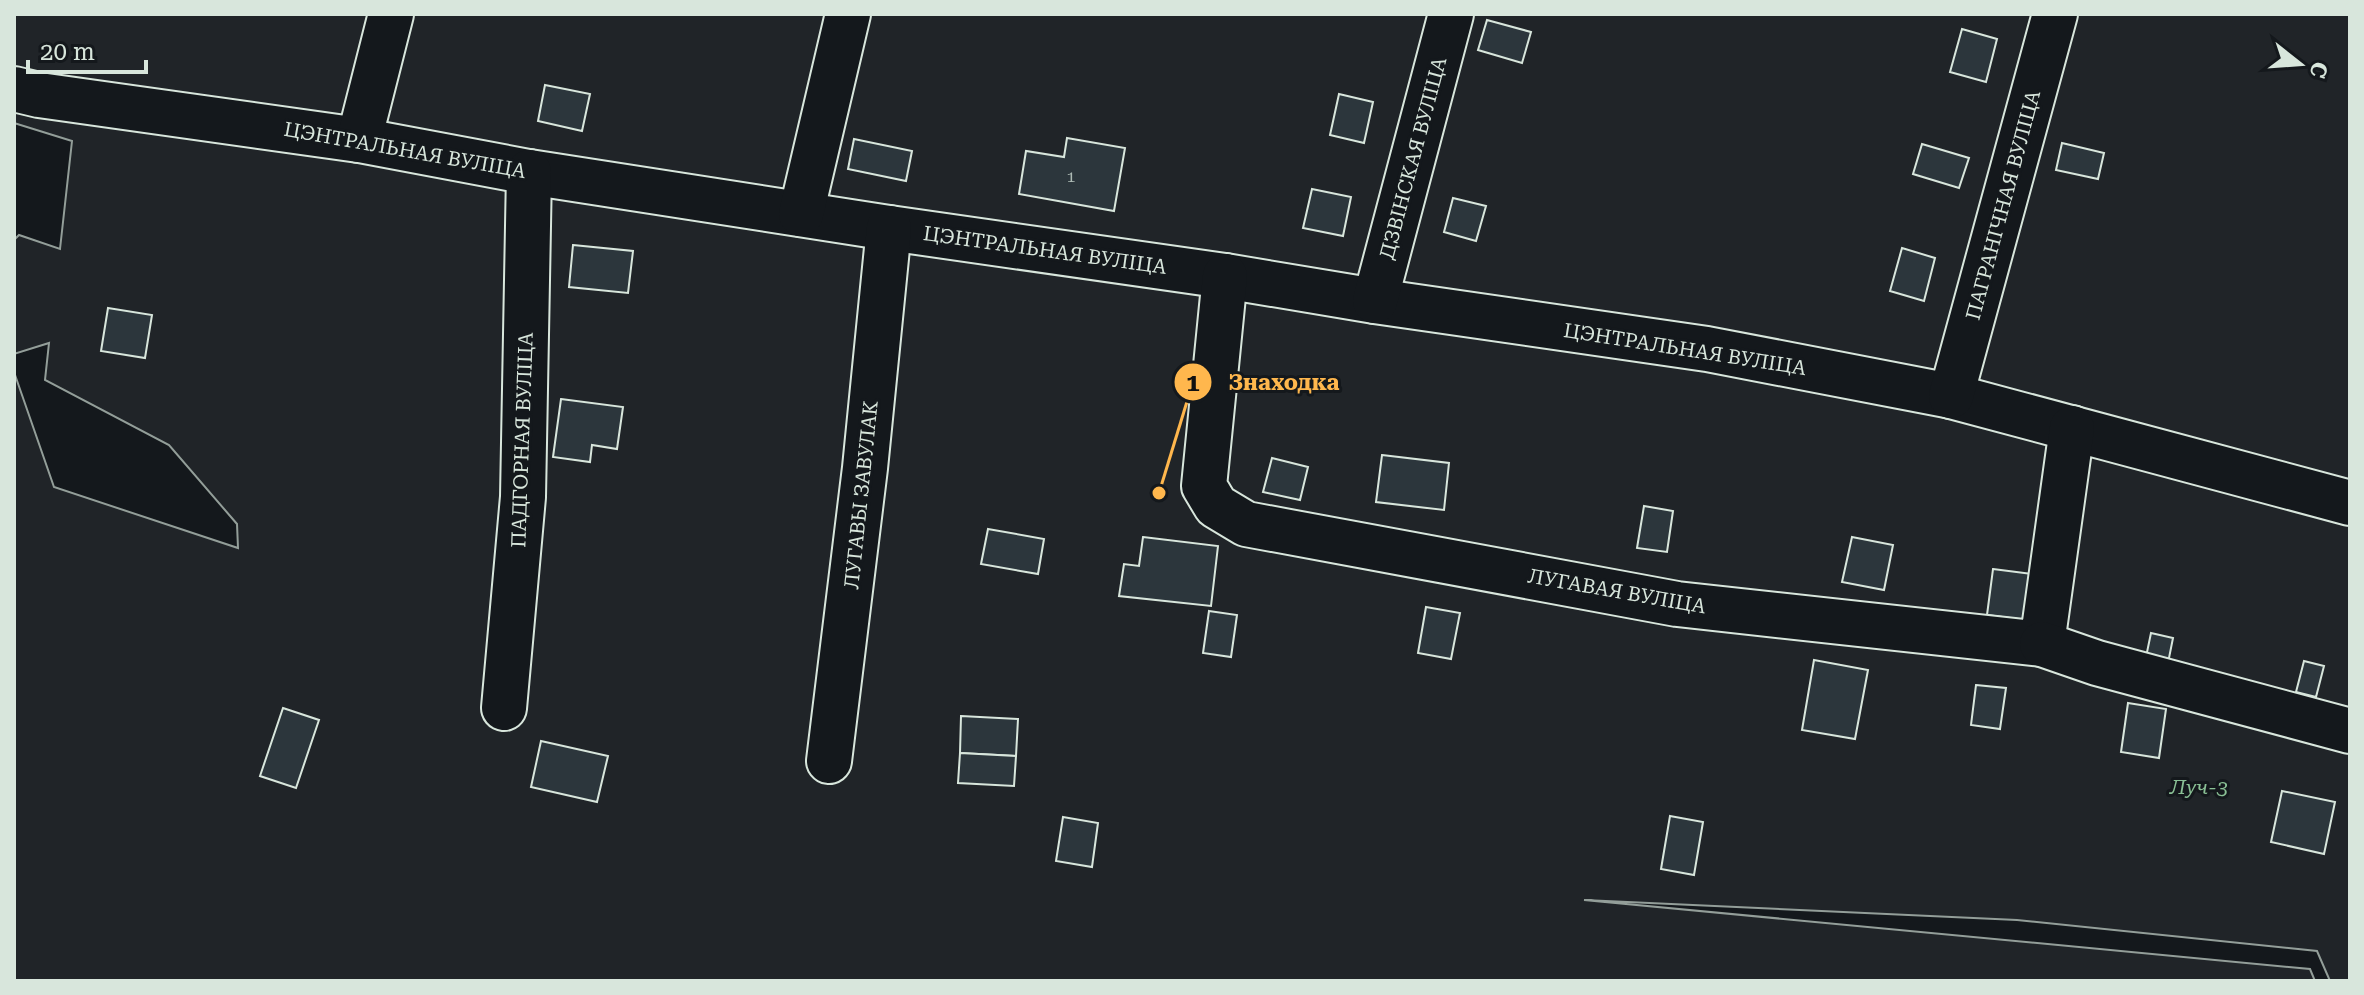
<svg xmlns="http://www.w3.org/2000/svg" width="2364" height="995" font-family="'Roboto Serif',serif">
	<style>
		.green { fill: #202428; stroke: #939e99; stroke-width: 2 }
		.building { fill: #2c363c; stroke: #d8e6dc; stroke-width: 2 }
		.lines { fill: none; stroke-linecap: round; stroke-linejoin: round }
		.minor-casing { stroke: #d8e6dc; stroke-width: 48 }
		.minor { stroke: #14181c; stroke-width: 44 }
		.labels { text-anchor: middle; stroke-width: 6; stroke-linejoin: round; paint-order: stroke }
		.number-label { font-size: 16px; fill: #adbab4 }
		.street-label { font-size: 20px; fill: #d8e6dc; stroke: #14181c }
		.park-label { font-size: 20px; font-style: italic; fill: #8ac095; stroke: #14181c }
		.leader { fill: none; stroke: #ffb74d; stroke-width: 3 }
		.callout-dot { fill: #ffb74d; stroke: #14181c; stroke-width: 3 }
		.mark-label { font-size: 24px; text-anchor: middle; font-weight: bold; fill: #111 }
		.callout-label { font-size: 22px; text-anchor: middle; font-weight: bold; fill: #ffb74d; stroke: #14181c; stroke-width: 6; stroke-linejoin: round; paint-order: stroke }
	</style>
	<rect width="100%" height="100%" fill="#14181c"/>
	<polygon class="green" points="14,14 2350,14 2350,981 2330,981 2317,951 2017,920 1584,900 2310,969 2315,981 14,981 14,372 54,487 238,548 237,524 169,445 45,380 49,343 14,354 14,240 19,235 60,249 72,141 14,123"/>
	<g class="building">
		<polygon points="1487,20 1531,32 1522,63 1478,50"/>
		<polygon points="1962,29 1997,39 1986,82 1950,72"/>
		<polygon points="545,85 590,94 582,131 538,121"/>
		<polygon points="1339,94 1373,102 1364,143 1330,135"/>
		<polygon points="1067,138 1125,148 1114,211 1019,194 1026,151 1064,157"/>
		<polygon points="854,139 912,151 906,181 848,169"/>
		<polygon points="2062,143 2104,153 2098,179 2056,170"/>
		<polygon points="1922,144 1969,158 1959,188 1913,174"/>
		<polygon points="1312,189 1351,197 1343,236 1303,228"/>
		<polygon points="1453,198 1486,206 1476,241 1444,232"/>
		<polygon points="573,245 633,251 628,293 569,287"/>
		<polygon points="1902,248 1935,258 1924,301 1890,291"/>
		<polygon points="108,308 152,315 145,358 101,351"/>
		<polygon points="561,399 623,407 617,449 592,445 590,462 553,457"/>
		<polygon points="1382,455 1449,463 1444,510 1376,502"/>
		<polygon points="1272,458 1308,467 1300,500 1263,492"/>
		<polygon points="1644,506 1673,511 1667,552 1637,548"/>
		<polygon points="988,529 1044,539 1038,574 981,564"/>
		<polygon points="1143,537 1218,546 1211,606 1119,596 1124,564 1139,566"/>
		<polygon points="1852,537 1893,545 1884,590 1842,582"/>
		<polygon points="1993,569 2040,575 2034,621 1987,615"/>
		<polygon points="1426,607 1460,613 1451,659 1418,653"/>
		<polygon points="1209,611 1237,615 1231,657 1203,653"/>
		<polygon points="2151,633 2173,638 2168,663 2146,657"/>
		<polygon points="1814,660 1868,670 1855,739 1802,730"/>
		<polygon points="2304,661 2324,666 2316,697 2296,692"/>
		<polygon points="1976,685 2006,688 2000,729 1971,725"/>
		<polygon points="2128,703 2166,709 2159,758 2121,752"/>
		<polygon points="283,708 319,720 296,788 260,776"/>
		<polygon points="961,716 1018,719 1016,756 960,753"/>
		<polygon points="541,741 608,756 597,802 531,787"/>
		<polygon points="960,753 1016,756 1014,786 958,783"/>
		<polygon points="2282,791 2335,802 2324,854 2271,842"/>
		<polygon points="1670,816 1703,822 1694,875 1661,869"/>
		<polygon points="1063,817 1098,823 1092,867 1056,861"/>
	</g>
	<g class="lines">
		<g class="minor-casing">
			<g id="minor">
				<polyline points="14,89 39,95 359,140 529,172 889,228 1225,276 1375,301 1707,349 1951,396 2350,503"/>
				<polyline points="359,140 391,14"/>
				<polyline points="801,214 848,14"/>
				<polyline points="1225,276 1204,486 1216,506 1246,524 1677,604 2042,644 2072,428"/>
				<polyline points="1375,301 1451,14"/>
				<polyline points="1951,396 2055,14"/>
				<polyline points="2042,644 2097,663 2350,731"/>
				<polyline points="504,708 523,497 529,172"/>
				<polyline points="829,761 865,468 889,228"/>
			</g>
		</g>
		<use href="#minor" class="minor"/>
	</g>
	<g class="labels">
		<g class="number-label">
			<text x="1071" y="182">1</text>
		</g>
		<g class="street-label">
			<text transform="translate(405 150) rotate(10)" y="7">ЦЭНТРАЛЬНАЯ ВУЛІЦА</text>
			<text transform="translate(1413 158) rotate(-75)" y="7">ДЗВІНСКАЯ ВУЛІЦА</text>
			<text transform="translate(2003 205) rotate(-75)" y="7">ПАГРАНІЧНАЯ ВУЛІЦА</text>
			<text transform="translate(1045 250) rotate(8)" y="7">ЦЭНТРАЛЬНАЯ ВУЛІЦА</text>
			<text transform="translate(1685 349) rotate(9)" y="7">ЦЭНТРАЛЬНАЯ ВУЛІЦА</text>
			<text transform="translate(522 440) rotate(-88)" y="7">ПАДГОРНАЯ ВУЛІЦА</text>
			<text transform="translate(861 495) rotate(-84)" y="7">ЛУГАВЫ ЗАВУЛАК</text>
			<text transform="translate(1617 591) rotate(10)" y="7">ЛУГАВАЯ ВУЛІЦА</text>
		</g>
		<g class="park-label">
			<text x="2199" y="794">Луч-3</text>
		</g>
	</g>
	<path class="leader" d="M1159 493L1193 382"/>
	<g class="callout-dot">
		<circle cx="1159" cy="493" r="8"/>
		<circle cx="1193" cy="382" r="20"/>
	</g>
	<g class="mark-label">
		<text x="1193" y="391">1</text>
	</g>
	<g class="callout-label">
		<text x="1284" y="390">Знаходка</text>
	</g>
	<rect width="2364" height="995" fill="none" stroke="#d8e6dc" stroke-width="32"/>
	<g transform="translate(2300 64) rotate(107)" stroke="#14181c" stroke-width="6" paint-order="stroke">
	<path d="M0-6L14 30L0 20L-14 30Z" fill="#d8e6dc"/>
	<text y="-12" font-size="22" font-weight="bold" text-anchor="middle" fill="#d8e6dc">С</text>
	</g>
	<path d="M28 60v12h118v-12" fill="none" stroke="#d8e6dc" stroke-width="4"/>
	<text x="40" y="60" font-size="24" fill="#d8e6dc" stroke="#14181c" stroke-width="6" paint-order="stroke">20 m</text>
</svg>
